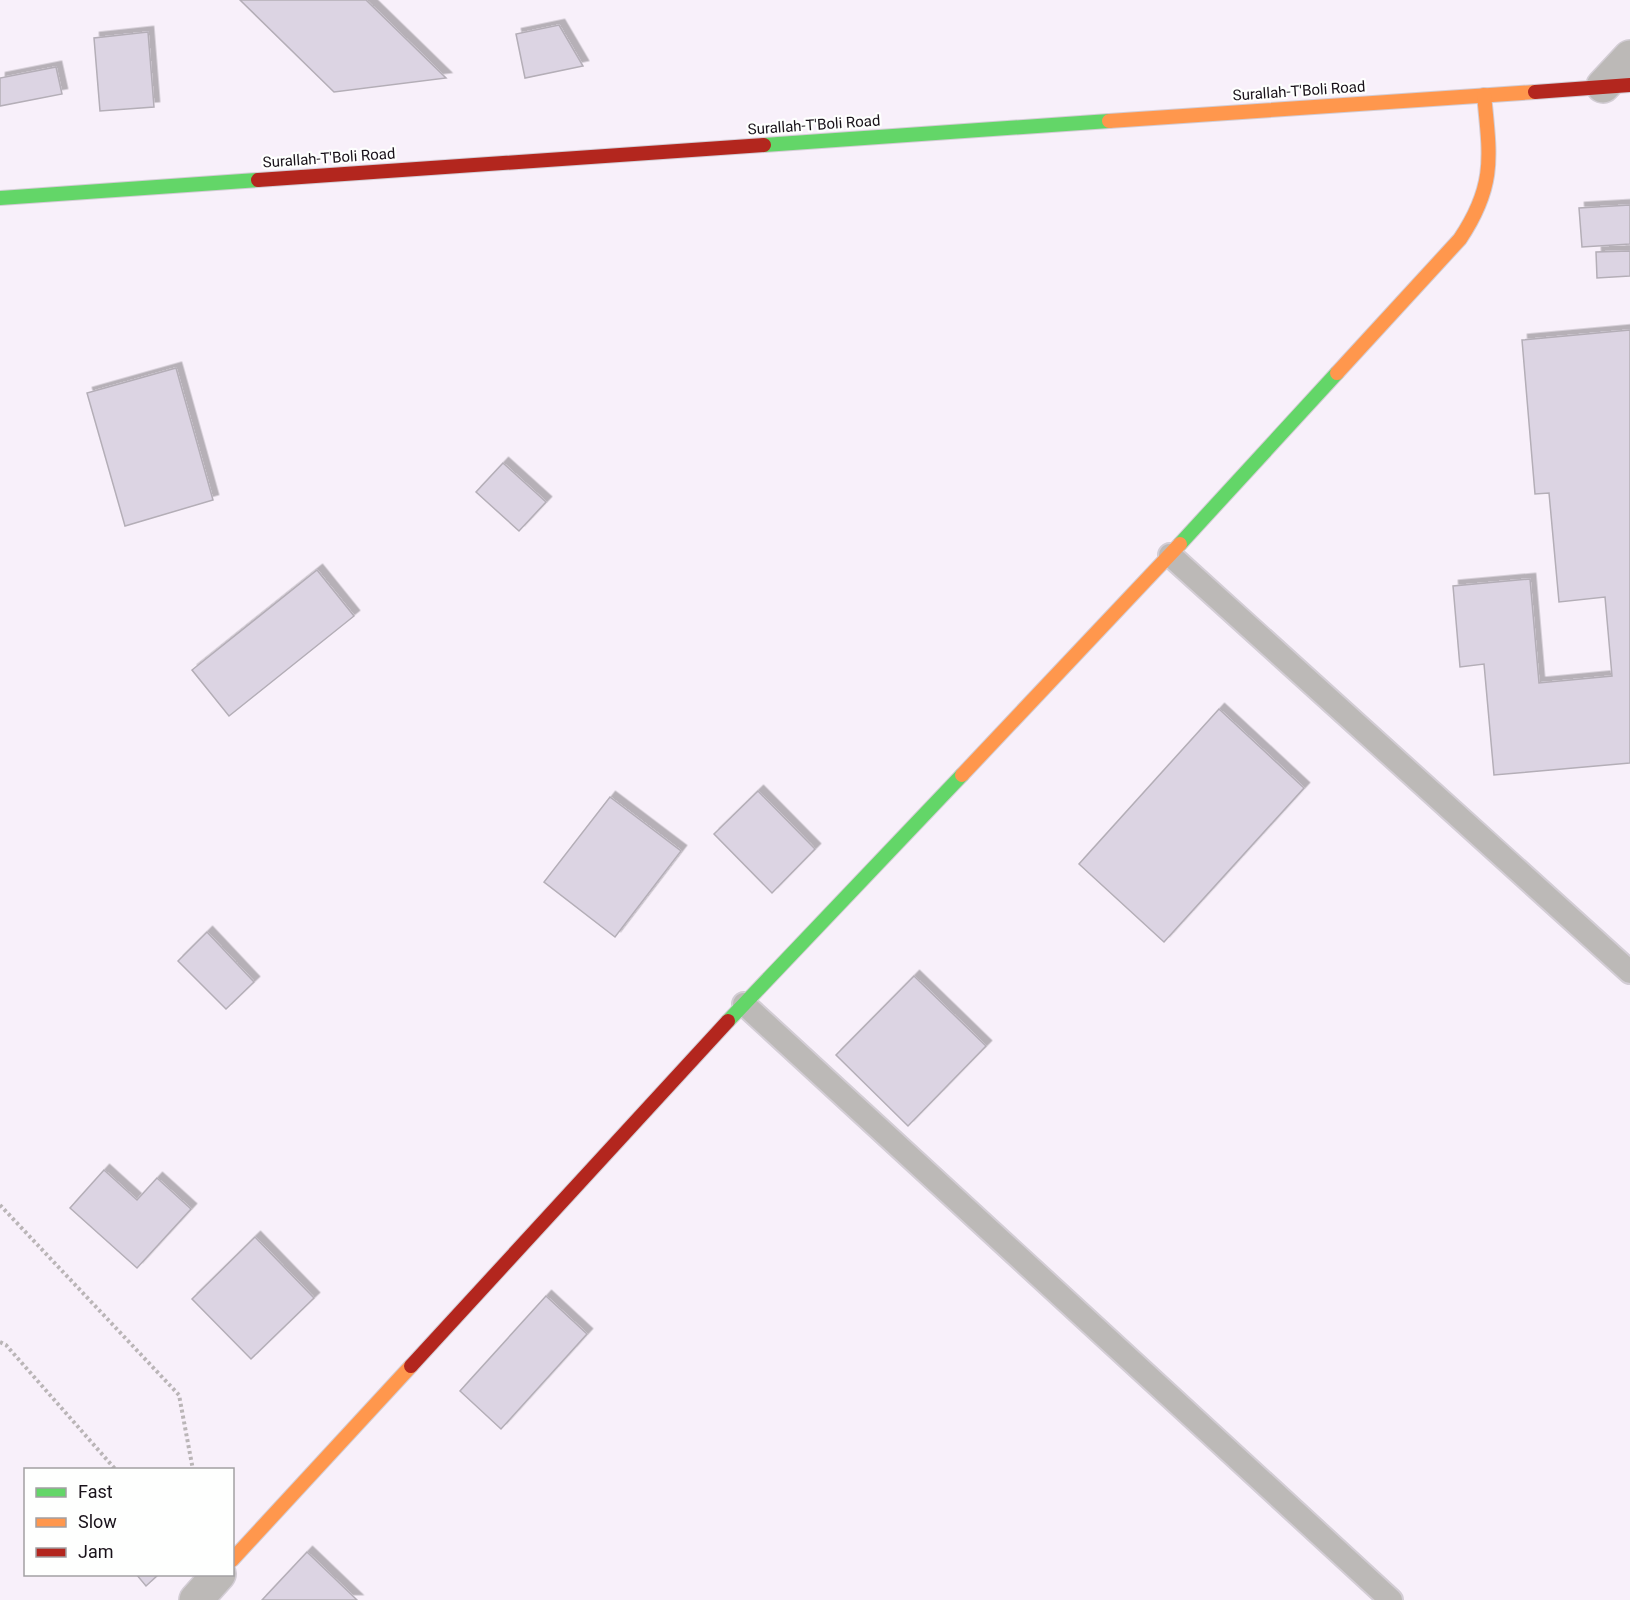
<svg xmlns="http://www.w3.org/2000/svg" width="1630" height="1600" font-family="Roboto,sans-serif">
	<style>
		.building { fill: #dcd4e3; stroke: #b4aeb7; stroke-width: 1.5; filter: url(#shadow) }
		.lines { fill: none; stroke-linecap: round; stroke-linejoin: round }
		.lane-casing { stroke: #d3cdd5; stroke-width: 26 }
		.street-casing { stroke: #d3cdd5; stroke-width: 36 }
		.fast-casing { stroke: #d3cdd5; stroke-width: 16 }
		.slow-casing { stroke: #d3cdd5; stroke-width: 16 }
		.jam-casing { stroke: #d3cdd5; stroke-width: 16 }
		.path { stroke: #bab5b7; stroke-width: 4; stroke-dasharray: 3 3; stroke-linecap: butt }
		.lane { stroke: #bcb9b7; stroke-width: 22 }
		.street { stroke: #bcb9b7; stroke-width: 33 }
		.fast { stroke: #63d668; stroke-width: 14 }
		.slow { stroke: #ff974d; stroke-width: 14 }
		.jam { stroke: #b3261e; stroke-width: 14 }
		.labels { text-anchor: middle; stroke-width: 4.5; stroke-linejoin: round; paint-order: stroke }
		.street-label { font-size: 15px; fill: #19121a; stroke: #fefffe }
	</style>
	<defs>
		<filter id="shadow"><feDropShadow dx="5.5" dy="-5.5" stdDeviation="0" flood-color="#0004"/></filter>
	</defs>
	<rect width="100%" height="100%" fill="#f8f0fa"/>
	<g class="building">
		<polygon points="240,0 366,0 446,78 334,92"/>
		<polygon points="559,25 583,66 525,78 516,34"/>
		<polygon points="148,32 154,107 100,111 94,38"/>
		<polygon points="56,67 62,94 0,106 0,78"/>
		<polygon points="1630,205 1630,244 1582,247 1579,208"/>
		<polygon points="1630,251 1630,276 1597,278 1596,252"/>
		<polygon points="1630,330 1630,763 1494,775 1484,664 1460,667 1453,586 1530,579 1539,683 1612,676 1605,597 1559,602 1549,493 1535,494 1522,340"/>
		<polygon points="176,368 213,500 125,526 87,393"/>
		<polygon points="503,463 546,502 519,531 476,492"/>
		<polygon points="317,570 354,616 229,716 192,670"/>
		<polygon points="1219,709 1304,788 1164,942 1079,864"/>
		<polygon points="758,791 815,849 772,893 714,834"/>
		<polygon points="610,797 681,851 615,937 544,882"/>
		<polygon points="207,932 254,982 226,1009 178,961"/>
		<polygon points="914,976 986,1046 908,1126 836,1055"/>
		<polygon points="104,1170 137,1200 157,1178 191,1209 137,1268 70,1208"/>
		<polygon points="255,1237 314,1298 251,1359 192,1299"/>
		<polygon points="546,1296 587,1334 501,1429 460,1391"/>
		<polygon points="307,1552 357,1600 262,1600"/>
		<polygon points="136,1574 159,1574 146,1586"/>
	</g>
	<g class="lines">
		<g class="lane-casing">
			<g id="lane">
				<polyline points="1170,555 1630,972"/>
				<polyline points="744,1004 1391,1600"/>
			</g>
		</g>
		<g class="street-casing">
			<g id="street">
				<polyline points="1603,86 1630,57"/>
				<polyline points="196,1600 219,1574"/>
			</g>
		</g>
		<g class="fast-casing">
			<g id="fast">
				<polyline points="764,145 1109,121"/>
				<polyline points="0,198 258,180"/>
				<polyline points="1180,544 1337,373"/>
				<polyline points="728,1021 962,775"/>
			</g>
		</g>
		<g class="slow-casing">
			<g id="slow">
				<polyline points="1109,121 1535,92"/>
				<path d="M1337,373L1460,239C1496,185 1490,156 1484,95"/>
				<polyline points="962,775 1180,544"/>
				<polyline points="232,1560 411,1366"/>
			</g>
		</g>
		<g class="jam-casing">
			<g id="jam">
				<polyline points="1535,92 1630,85"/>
				<polyline points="258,180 764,145"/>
				<polyline points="411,1366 728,1021"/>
			</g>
		</g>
		<g class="path">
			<polyline points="0,1205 179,1395 193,1470"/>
			<polyline points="0,1342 6,1345 116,1470"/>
		</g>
		<use href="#lane" class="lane"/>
		<use href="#street" class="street"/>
		<use href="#fast" class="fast"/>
		<use href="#slow" class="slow"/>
		<use href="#jam" class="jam"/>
	</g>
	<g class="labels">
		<g class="street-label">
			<text transform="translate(1299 91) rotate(-4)" y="5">Surallah-T'Boli Road</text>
			<text transform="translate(814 125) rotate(-4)" y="5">Surallah-T'Boli Road</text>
			<text transform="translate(329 158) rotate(-4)" y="5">Surallah-T'Boli Road</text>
		</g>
	</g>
	<rect x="24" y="1468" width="210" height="108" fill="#fefffe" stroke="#a2a0a3" stroke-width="1.5"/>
	<rect x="36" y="1488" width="30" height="9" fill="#63d668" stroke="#a2a0a3" stroke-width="1.5"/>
	<text x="78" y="1498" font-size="18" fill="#19121a">Fast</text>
	<rect x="36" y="1518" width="30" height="9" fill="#ff974d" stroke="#a2a0a3" stroke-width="1.5"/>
	<text x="78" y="1528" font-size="18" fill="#19121a">Slow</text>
	<rect x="36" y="1548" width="30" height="9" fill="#b3261e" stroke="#a2a0a3" stroke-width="1.5"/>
	<text x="78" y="1558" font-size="18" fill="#19121a">Jam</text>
</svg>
